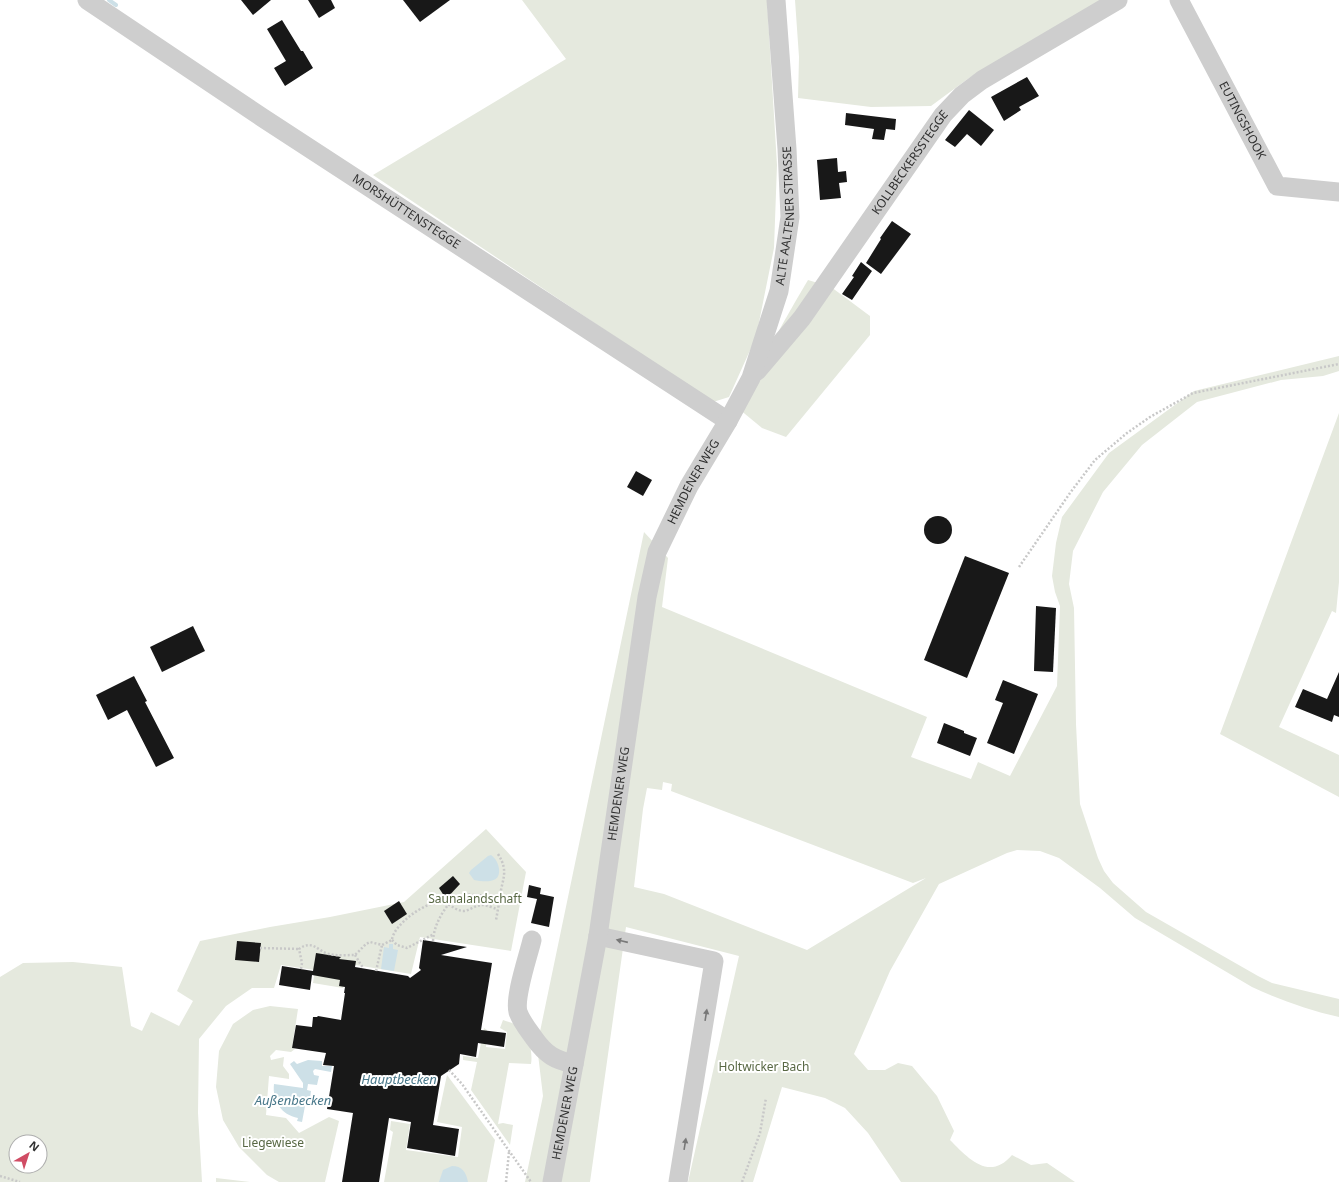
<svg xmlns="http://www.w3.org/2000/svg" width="1339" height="1182" font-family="'Noto Sans',sans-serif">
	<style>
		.green { fill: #e5e9de; fill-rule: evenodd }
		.water { fill: #cde0e7 }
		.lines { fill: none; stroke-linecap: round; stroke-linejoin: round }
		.stream { stroke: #cde0e7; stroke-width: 4 }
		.building { fill: #181818 }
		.path { stroke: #c8c8c8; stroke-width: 2.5; stroke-dasharray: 2 2; stroke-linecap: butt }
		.minor { stroke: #cecece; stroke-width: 19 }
		.oneway { fill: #787878 }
		.labels { text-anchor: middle; stroke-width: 4; stroke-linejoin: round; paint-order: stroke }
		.street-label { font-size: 12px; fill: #313131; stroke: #fff }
		.park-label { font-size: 12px; fill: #586844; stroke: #fff }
		.water-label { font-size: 13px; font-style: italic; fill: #49788a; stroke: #fff }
	</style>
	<rect width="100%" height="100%" fill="#fff"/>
	<g class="green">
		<polygon points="522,0 767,0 777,165 774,248 756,337 729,397 713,402 373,175 566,59"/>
		<polygon points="795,0 1102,0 969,78 931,106 871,107 798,98 799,57"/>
		<path d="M808,280L831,287L870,316V335L786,437L762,428L739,409C759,365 783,322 808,280Z"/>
		<path d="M1339,356V371L1323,376L1281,380L1197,402L1142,445L1103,492L1073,551L1069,584L1074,608L1076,724L1080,804L1098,858L1104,871L1113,883L1146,912L1258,976L1272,983L1339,999V1017C1309,1010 1280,1000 1252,987L1135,918L1100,888L1059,858L1040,851L1017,850L1007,853L939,884L890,971L854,1054L868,1070H885L898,1063L912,1066L937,1096L954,1131L950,1140C968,1158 989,1182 1012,1155L1031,1165L1047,1163L1075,1182H901L868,1133L845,1108L825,1098L782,1087L753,1182H688L739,956L626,927L590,1182H525L543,1096L537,1046L644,532L668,558L662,607L927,717L911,757L971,779L978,762L1010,776L1057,686L1060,606L1055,592L1052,576L1056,543L1062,517L1109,453L1194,391ZM663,782L672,784L671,791L913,883L926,878L807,950L664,894L634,887L643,809L647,788L662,790Z"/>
		<polygon points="1339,413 1339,582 1336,613 1332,611 1279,727 1339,755 1339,797 1220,734"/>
		<path d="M486,829L526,872L511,951L420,937L411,974L349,964L343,988L313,983L315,970L281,965L274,988H252L226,1006L199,1039L198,1113L202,1182H0V977L23,963L73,962L122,967L131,1026L142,1031L151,1012L179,1026L193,1001L177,991L200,941L270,927L330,917L404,902ZM16,1142H40V1166H16Z"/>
		<polygon points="270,1006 298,1009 292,1048 295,1049 291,1052 276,1050 270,1056 271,1060 284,1057 283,1066 289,1074 289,1079 269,1076 266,1115 286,1118 299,1133 329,1117 339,1121 325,1182 279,1182 267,1175 239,1147 223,1120 216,1087 219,1051 233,1024 253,1010"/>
		<path d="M503,1020C508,1022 514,1023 518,1026C529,1033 533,1053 531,1064L509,1063L498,1124L503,1123L513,1125L510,1145L471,1090L477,1062L463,1060V1056L478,1058L484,1028L487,1030L486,1047L505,1049L507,1032L500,1028Z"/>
		<polygon points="447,1075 495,1140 487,1182 384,1182 393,1132 390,1130 391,1121 410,1124 406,1150 458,1157 462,1127 437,1122"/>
		<polygon points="216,1178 250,1182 216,1182"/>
	</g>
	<g class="water">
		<path d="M491,855C496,859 498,863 499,869C501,884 484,882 474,880L469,873L471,870L488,856Z"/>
		<polygon points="389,944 393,944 393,949 398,950 394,971 381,969 384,947 389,948"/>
		<path d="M308,1060L322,1061V1066H332L331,1072L315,1069L313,1071L314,1075L319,1076L317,1085L308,1084L307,1090L311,1091L309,1106H305L302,1122L297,1121L298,1118C281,1115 272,1100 274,1084L303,1088V1083L290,1064L294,1061L297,1064Z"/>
		<path d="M452,1166C462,1166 466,1172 468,1182H439L443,1170Z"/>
	</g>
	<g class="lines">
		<polyline class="stream" points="109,0 116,5"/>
	</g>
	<g class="building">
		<polygon points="241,0 271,0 253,15"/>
		<polygon points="308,0 331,0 335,8 319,18"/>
		<polygon points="403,0 450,0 420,22"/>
		<polygon points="282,20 301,51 303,51 313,68 285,86 274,68 286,61 267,29"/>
		<polygon points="1027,77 1039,96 1019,107 1021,110 1004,121 991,97"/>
		<polygon points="969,110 994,130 981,146 967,134 955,147 945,140"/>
		<polygon points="846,113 896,119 895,130 886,129 884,140 872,139 874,129 845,125"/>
		<polygon points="837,158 838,172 846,171 847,182 839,183 841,198 820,200 817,160"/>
		<polygon points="892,221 911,234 881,274 866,263 881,239 880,238"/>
		<polygon points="861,262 872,271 852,300 842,294 854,277 852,276"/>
		<polygon points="636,471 652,480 643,496 627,487"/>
		<circle cx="938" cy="530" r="14"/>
		<polygon points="965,556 1009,573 967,678 924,660"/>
		<polygon points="1036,606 1056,608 1053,672 1034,671"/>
		<polygon points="193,626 205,651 162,672 150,647"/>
		<polygon points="1339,672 1339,717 1334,715 1332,722 1295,707 1303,689 1327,699"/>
		<polygon points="134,676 147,701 145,702 174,758 156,767 127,710 108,720 96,695"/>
		<polygon points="1003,680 1038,694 1014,754 987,743 1003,703 995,700"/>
		<polygon points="944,723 964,731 964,733 977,738 970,756 937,743"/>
		<polygon points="453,876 460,884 446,899 439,888"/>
		<polygon points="529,885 541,888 540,894 554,897 549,927 531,923 537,899 527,897"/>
		<polygon points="399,901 407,914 392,924 384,911"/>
		<polygon points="423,940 467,947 441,955 492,963 481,1030 506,1033 504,1047 478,1043 476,1057 460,1054 459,1064 441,1076 433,1125 459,1129 455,1156 407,1148 411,1122 389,1118 379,1182 342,1182 353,1113 327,1109 334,1066 323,1065 326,1053 292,1048 296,1025 312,1027 313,1017 317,1017 318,1016 341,1020 345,993 344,993 345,987 339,986 340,980 312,975 310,990 279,985 282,966 313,971 316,953 341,957 339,959 356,961 355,967 408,976 410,978 421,970 419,968"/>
		<polygon points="237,941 261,943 259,962 235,960"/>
	</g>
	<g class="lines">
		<g class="path">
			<polyline points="1019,567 1070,493 1095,460 1127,433 1150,417 1193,393 1339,364"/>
			<path d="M498,854C510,873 501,880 500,898"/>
			<polyline points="452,894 450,897 452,900"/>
			<polyline points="392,940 397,945 407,948 434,934"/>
			<path d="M433,941C434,925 442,912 452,900L461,899L467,894C478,897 490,893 500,898L496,920"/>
			<polyline points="260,948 299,949"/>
			<polyline points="355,955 363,968"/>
			<path d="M301,969L302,963L299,949C313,939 317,951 329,954C337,956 347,955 355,955L366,944L370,942L382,945L392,940C393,925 426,901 441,902C448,902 455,911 464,911C470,910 476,905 482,905C487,905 493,908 497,909"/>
			<polyline points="376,971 382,945"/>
			<polyline points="449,1070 462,1084 531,1182"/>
			<polyline points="0,1176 20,1182"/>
			<polyline points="506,1182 509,1152"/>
			<polyline points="742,1182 760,1133 766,1098"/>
		</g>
		<g class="minor">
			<path id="s1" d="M87,0L263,118L728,421"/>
			<path id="s2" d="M1179,0L1277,186L1339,192"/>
			<path id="s3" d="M757,371L802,318L943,115L962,95L982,80L1118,0"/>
			<polyline points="598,936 714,961 678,1182"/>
			<path d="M532,940C528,957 514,997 518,1012C521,1021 529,1031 534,1038C546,1055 555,1060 574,1064"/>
			<path id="s4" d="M552,1182L598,936L647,597L657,552L689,486L728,421L751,378L779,291L790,217L787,149L776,0"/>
		</g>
	</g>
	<defs><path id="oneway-solid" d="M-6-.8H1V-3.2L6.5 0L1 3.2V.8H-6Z"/></defs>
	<g class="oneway">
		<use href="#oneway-solid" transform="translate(622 941) rotate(-167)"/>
		<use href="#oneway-solid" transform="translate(706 1015) rotate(-81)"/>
		<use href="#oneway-solid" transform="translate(685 1144) rotate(-81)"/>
	</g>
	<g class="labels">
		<g class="street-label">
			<text dy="4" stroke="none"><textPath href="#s2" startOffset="136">EUTINGSHOOK</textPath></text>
			<text dy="4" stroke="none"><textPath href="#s3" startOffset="259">KOLLBECKERSSTEGGE</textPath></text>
			<text dy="4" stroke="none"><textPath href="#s1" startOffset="383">MORSHÜTTENSTEGGE</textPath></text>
			<text dy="4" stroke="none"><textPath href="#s4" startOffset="1004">ALTE AALTENER STRASSE</textPath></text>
			<text dy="4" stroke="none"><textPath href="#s4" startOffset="718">HEMDENER WEG</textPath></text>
			<text dy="4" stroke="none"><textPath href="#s4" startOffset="394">HEMDENER WEG</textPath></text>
			<text dy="4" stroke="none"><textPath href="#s4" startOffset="70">HEMDENER WEG</textPath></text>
		</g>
		<g class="park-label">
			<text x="475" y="903">Saunalandschaft</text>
			<text x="764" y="1071">Holtwicker Bach</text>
			<text x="273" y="1147">Liegewiese</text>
		</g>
		<g class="water-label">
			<text x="399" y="1084">Hauptbecken</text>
			<text x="293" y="1105">Außenbecken</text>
		</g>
	</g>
	<g transform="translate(28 1154) rotate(39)"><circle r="19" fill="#ffffff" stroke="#adadad"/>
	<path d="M0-3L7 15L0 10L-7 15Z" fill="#d04c64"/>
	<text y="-6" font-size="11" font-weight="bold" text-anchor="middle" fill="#313131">N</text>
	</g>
</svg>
